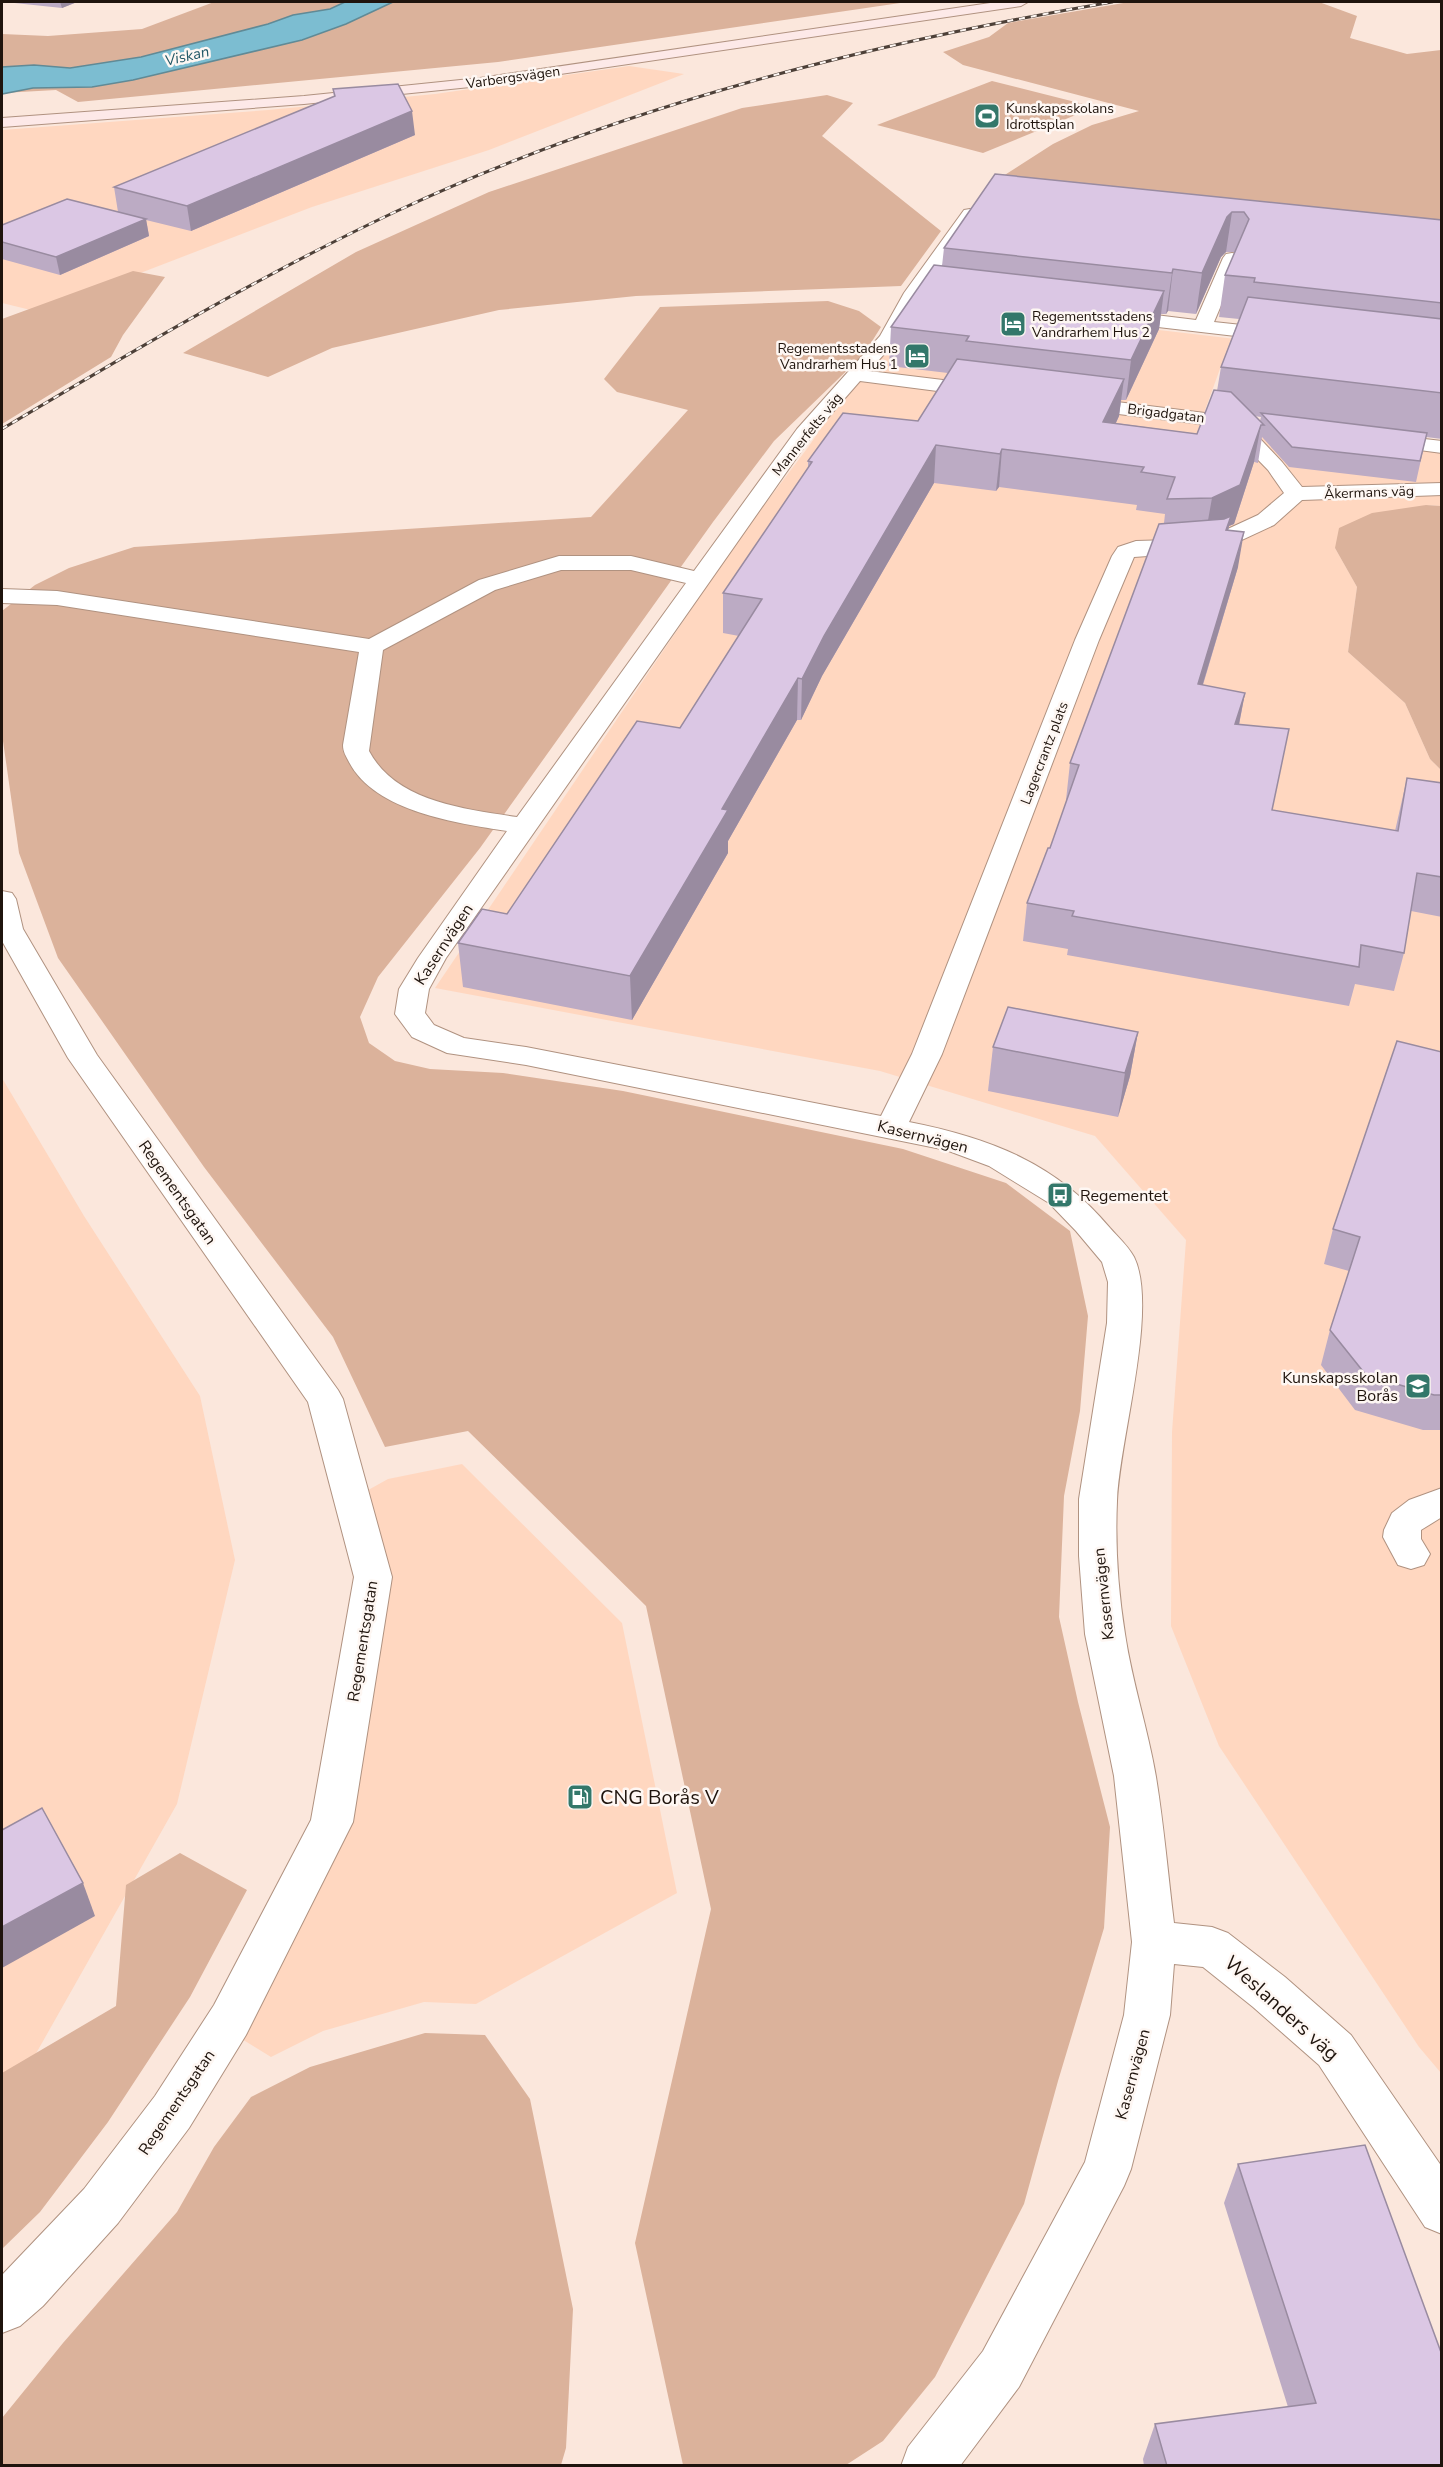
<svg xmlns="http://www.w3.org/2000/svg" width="1443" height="2467" font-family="'Nunito Sans',sans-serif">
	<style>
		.built { fill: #ffd7c0 }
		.green { fill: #dbb29b }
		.water { fill: #7cbdd1; stroke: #608a96; stroke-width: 1.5 }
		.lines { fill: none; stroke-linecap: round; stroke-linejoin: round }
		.minor-casing { stroke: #b09280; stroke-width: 2 }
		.tertiary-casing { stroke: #b09280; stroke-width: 2 }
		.secondary-casing { stroke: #b09280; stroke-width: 2 }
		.minor { fill: #fff; fill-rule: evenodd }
		.tertiary { fill: #fff; fill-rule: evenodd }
		.secondary { fill: #fde9e8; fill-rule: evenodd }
		.rail-casing { stroke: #4d4038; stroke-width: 3 }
		.rail { stroke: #fef7f3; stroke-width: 2; stroke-dasharray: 6; stroke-linecap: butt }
		.wall { fill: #bcabc4; fill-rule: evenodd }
		.shaded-wall { fill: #998ba0 }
		.building { fill: #dbc7e4; stroke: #998ba0; stroke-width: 1.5 }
		.labels { text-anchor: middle; stroke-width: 5; stroke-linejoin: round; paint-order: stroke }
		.far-street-label { font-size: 14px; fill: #1f140d; stroke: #fef7f3 }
		.far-poi-label { font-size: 14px; fill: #1f140d; stroke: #fef7f3; text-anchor: start }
		.far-water-label { font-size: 15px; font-style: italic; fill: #215766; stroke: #fef7f3 }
		.street-label { font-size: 16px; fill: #1f140d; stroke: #fef7f3 }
		.poi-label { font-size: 16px; fill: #1f140d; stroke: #fef7f3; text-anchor: start }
		.near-poi-label { font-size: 20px; fill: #1f140d; stroke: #fef7f3; text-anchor: start }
		.near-street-label { font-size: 20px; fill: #1f140d; stroke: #fef7f3 }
	</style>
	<rect width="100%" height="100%" fill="#fbe7dc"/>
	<g class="built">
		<polygon points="629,66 684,74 489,150 312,207 39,312 2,303 2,130 268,110 435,94"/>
		<polygon points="911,301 1441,363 1441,392 1221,366 1204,413 1207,422 1441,450 1441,506 1426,505 1335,548 1357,587 1348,652 1405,703 1430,759 1441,770 1441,2073 1419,2047 1219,1746 1171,1626 1172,1432 1186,1240 1095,1136 880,1071 435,988 743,533 809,446 886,331"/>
		<polygon points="2,1078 84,1216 200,1396 235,1560 177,1804 12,2096 2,2104"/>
		<polygon points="462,1464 622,1623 677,1893 476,2004 424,2002 323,2031 271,2057 232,2033 341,1816 377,1596 352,1499 388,1479"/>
	</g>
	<g class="green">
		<polygon points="214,2 907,2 498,62 78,102 56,90 2,93 2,34 48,36 142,29"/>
		<polygon points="1129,2 1319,2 1357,16 1350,38 1407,54 1441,50 1441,251 1000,178 1053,144 1092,125 1139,111 963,65 943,52 989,37 1008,23"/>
		<polygon points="992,81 1095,107 983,153 877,125"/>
		<polygon points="827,95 853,103 822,136 941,231 901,286 636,296 499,310 332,348 268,377 183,353 356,252 489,192 742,108"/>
		<polygon points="133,271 165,277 123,335 111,357 2,424 2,319"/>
		<polygon points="828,301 859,311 881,327 864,354 774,441 713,522 480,848 378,977 360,1017 369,1043 395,1061 430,1069 503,1073 623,1091 903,1149 1006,1183 1070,1231 1088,1316 1080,1411 1064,1496 1059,1617 1078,1702 1110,1827 1104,1928 1058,2081 1024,2204 935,2377 883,2441 846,2465 683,2465 635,2243 711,1909 646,1606 468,1431 385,1447 333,1337 204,1167 58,958 19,853 2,734 2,611 35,585 69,568 134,547 591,517 688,410 617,392 604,379 660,307"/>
		<polygon points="1426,505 1441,506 1441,770 1430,759 1405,703 1348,652 1357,587 1335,548 1339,528 1372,513"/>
		<polygon points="180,1853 247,1890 190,1997 108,2122 40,2212 2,2249 2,2073 116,2006 126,1885"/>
		<polygon points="425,2033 485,2035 530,2099 573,2309 566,2448 561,2465 2,2465 2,2418 63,2343 177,2212 214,2147 251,2097 310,2067"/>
	</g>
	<polygon class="water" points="345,2 393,2 346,24 302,40 133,80 92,87 33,88 2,94 2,67 34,65 70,68 141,57 268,24 293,15 330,9"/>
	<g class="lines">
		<g class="minor-casing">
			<g id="minor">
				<path d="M970,209L978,214L922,294L895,342L869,371L984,385L991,387L994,391L991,395L984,397L860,381L811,437L446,958L429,989L425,1013L434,1025L464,1038L526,1047L881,1116L912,1054L1075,640L1112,556L1118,547L1136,541L1206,539L1258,515L1284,493L1268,470L1226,427L1077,409L1070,407L1067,403L1070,399L1077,397L1253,419L1256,423L1250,428L1282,462L1302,487L1442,483V495L1302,500L1274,525L1218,551L1134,557L1099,640L942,1054L909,1122C990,1138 1056,1163 1110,1228C1118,1237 1128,1246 1134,1257C1159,1308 1119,1441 1117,1501C1115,1545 1118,1590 1125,1634C1132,1682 1148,1729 1156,1777C1164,1826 1168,1875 1174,1923L1212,1927L1228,1933L1285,1977L1351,2035L1442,2167V2234L1425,2227L1319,2065L1253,2007L1203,1967L1174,1964L1170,2015L1131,2169L1124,2186L1019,2387L960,2466H901L908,2447L983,2351L1085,2162L1124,2015L1132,1942L1114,1776L1085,1634L1079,1556V1499L1107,1323L1108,1282L1102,1262L1076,1231L1049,1203L989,1166L946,1150L526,1065L447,1053L412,1037L395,1014L399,989L418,958L507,831C457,823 375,812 349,762C346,756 343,752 343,745L359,652L57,605L2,603V589L57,591L369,639L479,580L559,556H631L694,571L797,429L880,336L904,293L964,210ZM561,570H631L686,583L517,817C465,809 396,802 369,751L383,650L495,590Z"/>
				<polygon points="1232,253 1238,254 1241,258 1214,322 1279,329 1286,331 1288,335 1286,339 1279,341 1115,322 1109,320 1106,316 1109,312 1115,310 1196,320 1223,258 1226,254"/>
				<polygon points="1381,434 1442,441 1442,453 1374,444 1371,440 1374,436"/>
				<polygon points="1442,1488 1442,1517 1421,1530 1421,1539 1430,1554 1424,1565 1411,1569 1398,1565 1383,1537 1384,1530 1392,1513 1409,1500"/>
			</g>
		</g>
		<g class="tertiary-casing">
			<polygon id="tertiary" points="2,891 12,893 16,899 23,929 97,1055 338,1390 343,1399 392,1577 353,1822 246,2035 189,2128 118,2223 43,2306 20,2326 2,2333 2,2275 84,2189 155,2096 214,2005 311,1820 354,1577 308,1402 68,1058 2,941"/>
		</g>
		<g class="secondary-casing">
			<polygon id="secondary" points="997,2 1028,2 1021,6 480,86 304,104 2,127 2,118 304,96 480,78"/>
		</g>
		<use href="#minor" class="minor"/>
		<use href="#tertiary" class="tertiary"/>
		<use href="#secondary" class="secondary"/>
		<g class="rail-casing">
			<path id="rail" d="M2,429C131,352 261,275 397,211C624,105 867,44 1112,2"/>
		</g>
		<use href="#rail" class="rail"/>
	</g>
	<g class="wall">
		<polygon points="5,2 77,2 62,8"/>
		<polygon points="333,89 415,135 191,231 146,220 149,236 60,275 2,259 2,225 118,212 114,187 334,97"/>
		<path d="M995,174L1442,220V439L1426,437L1416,482L1289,467L1262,437L1258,463L1254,462L1234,524L1229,526L1228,530L1238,567L1203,685L1245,693L1239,725L1289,729L1272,810L1395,831L1407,778L1442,783V917L1411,911L1404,953L1394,991L1355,984L1349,1006L1067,955L1068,949L1023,941L1027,903L1050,848L1067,801L1066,800L1070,763L1164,523L1165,514L1136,510L1137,505L999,487L996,491L934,483L822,676L801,720H797L728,841V853L632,1020L463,987L458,943L507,914L680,728L739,636L723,633V593L808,468V461L918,421L948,373L889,366L891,327L942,266L944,248ZM1226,252H1235L1225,275L1219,317L1239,319L1221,367L1217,391L1197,434L1116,423L1119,416L1121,400H1126L1159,329L1161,314H1166L1168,311L1196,314L1221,257ZM1254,416L1261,417L1260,421Z"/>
		<polygon points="1008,1007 1138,1032 1130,1076 1118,1117 988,1091 993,1047"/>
		<polygon points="1442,1052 1442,1430 1423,1430 1355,1410 1321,1365 1330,1330 1349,1271 1324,1264 1333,1229"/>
		<polygon points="1238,2164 1442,2466 1144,2466 1143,2459 1155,2424 1288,2407 1224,2203"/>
	</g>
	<g class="shaded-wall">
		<polygon points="60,2 77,2 62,8"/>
		<polygon points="412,111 415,135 191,231 187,206"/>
		<polygon points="1232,212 1226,252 1221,257 1196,314 1202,273 1227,217"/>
		<polygon points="146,219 149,236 60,275 56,257"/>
		<polygon points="1173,269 1168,311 1166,314 1172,273"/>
		<polygon points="1164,291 1159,329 1126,400 1131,360"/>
		<polygon points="1124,379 1119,416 1099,459 1103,422"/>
		<polygon points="1261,425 1254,462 1234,524 1229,526 1225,550 1205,537 1212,498"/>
		<polygon points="936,445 934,483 822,676 801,720 802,679 824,636"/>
		<polygon points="1002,449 999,487 996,491 1000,454"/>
		<polygon points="1244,532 1238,567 1192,720 1198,684"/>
		<polygon points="798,678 797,720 728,841 728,853 632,1020 630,976 722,809"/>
		<polygon points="1245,693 1238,729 1235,724"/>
		<polygon points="1138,1032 1130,1076 1118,1117 1125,1073"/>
		<polygon points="83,1883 95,1916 2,1968 2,1927"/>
	</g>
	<g class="building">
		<polygon points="398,84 412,111 187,206 114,187 335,96 333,89"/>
		<polygon points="995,174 1442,220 1442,303 1254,282 1255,278 1225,275 1249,219 1244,212 1232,212 1227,217 1202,273 1173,269 1172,273 944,248"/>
		<polygon points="67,199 146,219 56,257 2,242 2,225"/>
		<polygon points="934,265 1164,291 1131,360 966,341 969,336 891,327"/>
		<polygon points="1248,297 1442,319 1442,393 1221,367"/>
		<polygon points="957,359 1124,379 1103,422 1197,434 1214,390 1231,392 1264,425 1261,425 1240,485 1212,498 1167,499 1175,477 1141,472 1144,467 1002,449 1000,454 936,445 824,636 802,679 798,678 722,809 728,810 630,976 458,943 482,909 507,914 637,721 680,728 762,599 723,593 812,462 808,461 843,413 918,421"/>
		<polygon points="1261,413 1427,433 1420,461 1292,447"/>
		<polygon points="1231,516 1226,530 1244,532 1198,684 1245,693 1235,724 1289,729 1272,810 1398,831 1407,778 1442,783 1442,877 1417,873 1404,953 1361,945 1359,967 1072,916 1074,911 1027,903 1048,848 1050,848 1079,765 1070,763 1159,524 1224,519"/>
		<polygon points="1008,1007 1138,1032 1125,1073 993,1047"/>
		<polygon points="1397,1041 1442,1052 1442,1395 1434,1395 1366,1375 1330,1330 1360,1237 1333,1229"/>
		<polygon points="42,1808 83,1883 2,1927 2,1830"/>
		<polygon points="1365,2145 1442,2355 1442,2466 1167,2466 1155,2424 1316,2403 1238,2164"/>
	</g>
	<defs>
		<g id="stadium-square" transform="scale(1.35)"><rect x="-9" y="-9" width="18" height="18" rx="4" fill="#33776a" stroke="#fef7f3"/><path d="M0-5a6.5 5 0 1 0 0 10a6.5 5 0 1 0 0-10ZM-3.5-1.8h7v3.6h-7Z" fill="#fff"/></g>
		<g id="hotel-square" transform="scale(1.35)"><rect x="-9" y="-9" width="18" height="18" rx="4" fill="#33776a" stroke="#fef7f3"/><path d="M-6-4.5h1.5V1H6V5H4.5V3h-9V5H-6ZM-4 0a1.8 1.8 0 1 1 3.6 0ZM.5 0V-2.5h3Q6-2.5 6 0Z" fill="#fff"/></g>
		<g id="bus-square" transform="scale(1.35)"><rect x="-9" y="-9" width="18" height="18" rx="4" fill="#33776a" stroke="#fef7f3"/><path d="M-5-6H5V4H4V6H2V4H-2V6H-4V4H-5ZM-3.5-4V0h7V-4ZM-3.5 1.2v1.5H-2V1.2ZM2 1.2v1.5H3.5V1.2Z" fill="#fff"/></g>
		<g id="school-square" transform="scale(1.35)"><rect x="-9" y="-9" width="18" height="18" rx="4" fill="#33776a" stroke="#fef7f3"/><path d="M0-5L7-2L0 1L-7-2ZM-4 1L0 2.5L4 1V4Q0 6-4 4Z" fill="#fff"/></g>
		<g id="fuel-square" transform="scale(1.35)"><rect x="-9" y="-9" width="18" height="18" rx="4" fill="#33776a" stroke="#fef7f3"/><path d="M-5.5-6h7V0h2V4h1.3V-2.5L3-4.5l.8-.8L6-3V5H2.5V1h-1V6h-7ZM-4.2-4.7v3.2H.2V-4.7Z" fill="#fff"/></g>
	</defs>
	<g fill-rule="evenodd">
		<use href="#stadium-square" x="987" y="116"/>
		<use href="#hotel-square" x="1013" y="324"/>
		<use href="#hotel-square" x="917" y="356"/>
		<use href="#bus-square" x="1060" y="1195"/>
		<use href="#school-square" x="1418" y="1386"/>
		<use href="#fuel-square" x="580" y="1797"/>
	</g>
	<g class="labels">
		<g class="far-street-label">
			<text transform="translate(513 77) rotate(-8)" y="5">Varbergsvägen</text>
			<text transform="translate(1166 413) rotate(7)" y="5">Brigadgatan</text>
			<text transform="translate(807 434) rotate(-51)" y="5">Mannerfelts väg</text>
			<text transform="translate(1369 492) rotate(-2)" y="5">Åkermans väg</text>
			<text transform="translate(1044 753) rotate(-69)" y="5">Lagercrantz plats</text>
		</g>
		<g class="far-poi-label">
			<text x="1006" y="113">Kunskapsskolans<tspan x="1006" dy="16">Idrottsplan</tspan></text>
			<text x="1032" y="321">Regementsstadens<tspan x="1032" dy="16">Vandrarhem Hus 2</tspan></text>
			<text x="898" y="353" text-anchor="end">Regementsstadens<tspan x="898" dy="16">Vandrarhem Hus 1</tspan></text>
		</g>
		<g class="far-water-label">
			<text transform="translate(187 56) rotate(-13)" y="5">Viskan</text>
		</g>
		<g class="street-label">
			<text transform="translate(443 944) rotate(-57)" y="6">Kasernvägen</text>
			<text transform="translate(923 1136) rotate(14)" y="6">Kasernvägen</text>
			<text transform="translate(178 1192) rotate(55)" y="6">Regementsgatan</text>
			<text transform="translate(1103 1594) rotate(-96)" y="6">Kasernvägen</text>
			<text transform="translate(362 1641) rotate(-81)" y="6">Regementsgatan</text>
			<text transform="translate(1132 2074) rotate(-75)" y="6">Kasernvägen</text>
			<text transform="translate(176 2102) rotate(-56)" y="6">Regementsgatan</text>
		</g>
		<g class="poi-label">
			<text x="1080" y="1201">Regementet</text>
			<text x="1398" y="1383" text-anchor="end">Kunskapsskolan<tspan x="1398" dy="18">Borås</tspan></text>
		</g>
		<g class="near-poi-label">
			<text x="600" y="1804">CNG Borås V</text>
		</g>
		<g class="near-street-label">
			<text transform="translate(1282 2008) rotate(42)" y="7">Weslanders väg</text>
		</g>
	</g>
	<rect width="1443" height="2467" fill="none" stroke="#1f140d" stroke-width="6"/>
</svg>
